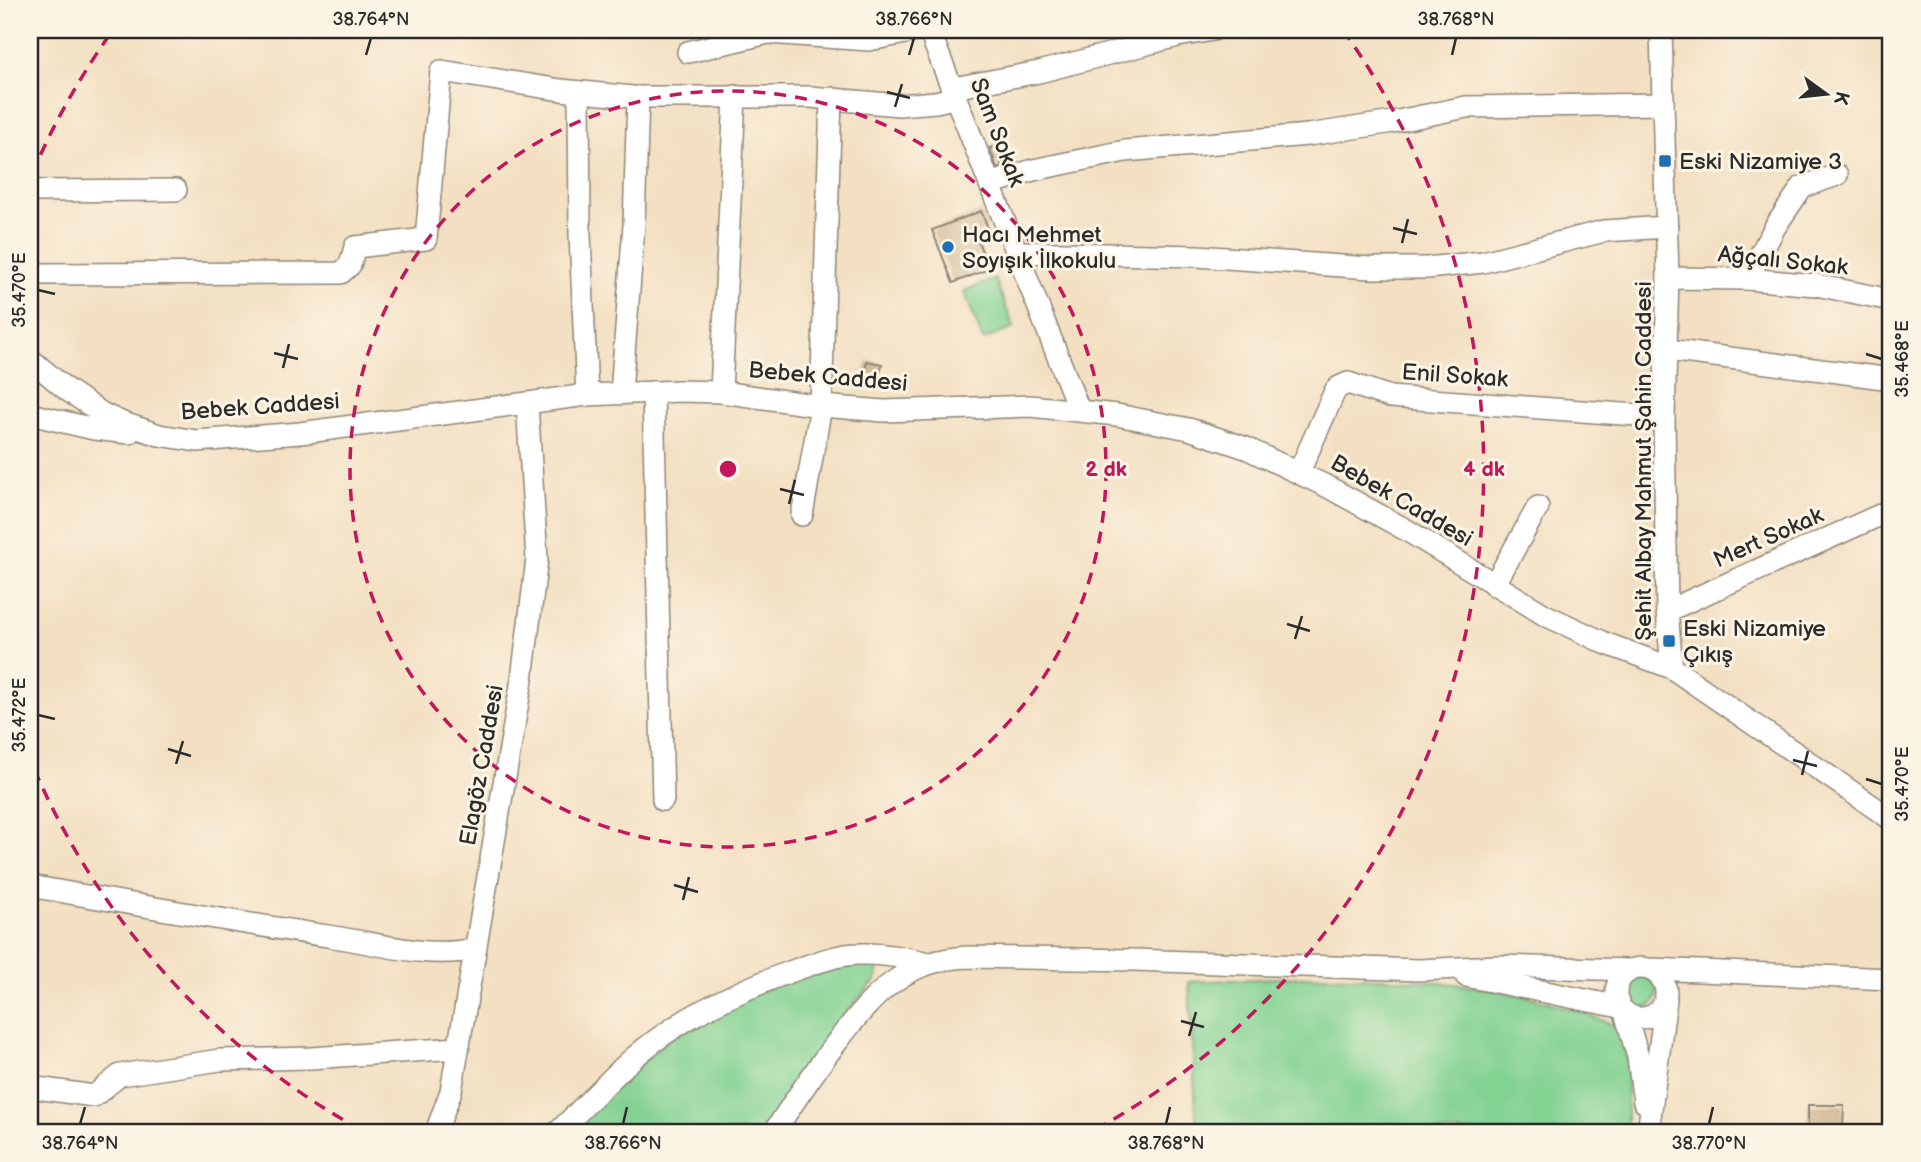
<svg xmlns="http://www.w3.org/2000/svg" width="1921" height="1162" font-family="'Balsamiq Sans',sans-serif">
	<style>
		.green { fill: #82d292; stroke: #567e5e; stroke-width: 2 }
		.building { fill: #cbae87 }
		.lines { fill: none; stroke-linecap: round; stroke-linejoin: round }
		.minor-casing { stroke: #8f8576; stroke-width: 24 }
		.minor { stroke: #fff; stroke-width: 21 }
		.ticks { fill: none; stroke: #2b2b2b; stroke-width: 2.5 }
		.ring { fill: none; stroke: #c2185b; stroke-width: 3.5; stroke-dasharray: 12 9 }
		.poi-dot { fill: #1f6fb2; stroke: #fcf5e5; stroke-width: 2.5 }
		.labels { text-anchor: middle; stroke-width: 6; stroke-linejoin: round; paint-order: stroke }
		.street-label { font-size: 23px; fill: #2b2b2b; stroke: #fcf5e5 }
		.poi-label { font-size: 23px; fill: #2b2b2b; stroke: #fcf5e5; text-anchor: start }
		.centre { fill: #c2185b; stroke: #fcf5e5; stroke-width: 3.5 }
		.ring-label { font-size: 21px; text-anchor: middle; font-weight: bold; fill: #c2185b; stroke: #fcf5e5; stroke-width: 6; stroke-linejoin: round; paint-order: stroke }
		.neatline { fill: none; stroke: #2b2b2b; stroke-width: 2.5 }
		.ticks-label { font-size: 18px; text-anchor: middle; fill: #2b2b2b }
	</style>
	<rect width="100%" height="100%" fill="#fcf5e5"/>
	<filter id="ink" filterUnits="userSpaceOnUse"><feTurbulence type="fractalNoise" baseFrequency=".0143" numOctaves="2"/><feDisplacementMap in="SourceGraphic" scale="14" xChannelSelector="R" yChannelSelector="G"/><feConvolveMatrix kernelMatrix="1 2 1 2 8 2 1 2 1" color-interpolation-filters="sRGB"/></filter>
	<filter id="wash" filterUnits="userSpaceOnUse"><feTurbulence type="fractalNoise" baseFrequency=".00686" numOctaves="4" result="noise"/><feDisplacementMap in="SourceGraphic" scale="28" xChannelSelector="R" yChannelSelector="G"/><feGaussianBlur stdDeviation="1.57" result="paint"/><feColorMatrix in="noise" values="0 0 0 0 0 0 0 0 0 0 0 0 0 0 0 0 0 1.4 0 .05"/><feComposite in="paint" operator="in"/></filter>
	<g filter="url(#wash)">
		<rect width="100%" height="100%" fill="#f3dfc1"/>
		<g class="green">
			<polygon points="995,279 1014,328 983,340 964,291"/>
			<polygon points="842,963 874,964 878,971 877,979 847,1011 779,1132 566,1132 669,1039 785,979"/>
			<path d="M1321,976C1429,979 1527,984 1627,1031V1132H1197L1189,982Z"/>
			<circle cx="1641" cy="993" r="16"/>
		</g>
		<g id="blocks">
			<g class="building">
				<polygon points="996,146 1002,166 997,168 990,148"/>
				<polygon points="981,211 988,228 975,234 989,269 953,283 932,230"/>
				<polygon points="867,361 882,364 877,388 862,385"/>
				<polygon points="1808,1105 1844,1105 1843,1128 1836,1127 1836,1132 1808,1132"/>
			</g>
		</g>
	</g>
	<g filter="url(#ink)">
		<use href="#blocks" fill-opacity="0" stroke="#8f8576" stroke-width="2"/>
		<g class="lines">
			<g class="minor-casing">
				<g id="minor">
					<polyline points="929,30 1079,410"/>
					<polyline points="1661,30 1668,278 1664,417 1667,611 1672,668"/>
					<polyline points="688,52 768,33 869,40 922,30"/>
					<polyline points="953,88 1039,72 1178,36 1213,30"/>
					<polyline points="579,92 580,235 587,395"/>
					<polyline points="990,184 1033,170 1125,151 1308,135 1393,122 1466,107 1663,104"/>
					<polyline points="30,191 176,190"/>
					<polyline points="1017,252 1197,256 1371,268 1427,268 1483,262 1604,231 1667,227"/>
					<polyline points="30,274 341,273 350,265 355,247 426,239 441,71 561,90 633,97 810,97 899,105 936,102 956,97"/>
					<polyline points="1668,278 1747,279 1816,285 1891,300"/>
					<polyline points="1747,279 1775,227 1802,187 1837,175"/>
					<polyline points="1668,350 1891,379"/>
					<polyline points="30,359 67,390 103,414 123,423 159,435 197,441 300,433 587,395 679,391 721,392 821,406 884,411 1030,406 1117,415 1189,429 1246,448 1328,487 1408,531 1545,615 1607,644 1672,668 1891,819"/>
					<polyline points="653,392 663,800"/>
					<polyline points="721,392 735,96"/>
					<polyline points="621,393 634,225 638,97"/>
					<polyline points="30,414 94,429 129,433"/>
					<polyline points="1299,472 1335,391 1339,387 1348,383 1390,397 1664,417"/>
					<polyline points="802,515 821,406 831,98"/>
					<polyline points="1494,585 1538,507"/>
					<polyline points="1667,611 1891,510"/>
					<path d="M30,886C131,904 232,922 334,937C381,944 427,959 475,949"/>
					<circle cx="1641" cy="993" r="25"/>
					<polyline points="1652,969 1891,979"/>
					<polyline points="1466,976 1620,1007"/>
					<polyline points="1625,1012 1638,1057 1644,1102"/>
					<polyline points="30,1087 94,1096 120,1075 220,1060 311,1058 458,1048"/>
					<polyline points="436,1132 451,1091 522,679 537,559 527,403"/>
					<path d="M558,1132C582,1109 605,1084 630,1061C678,1018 738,990 798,969C818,962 838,954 860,954C883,953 906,958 929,963"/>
					<path d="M774,1132C795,1100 816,1068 840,1038C876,992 905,960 968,957L1133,960L1419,970L1497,966L1630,970"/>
					<polyline points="1648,1132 1666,1000"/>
				</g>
			</g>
			<use href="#minor" class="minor"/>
		</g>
	</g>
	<path class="ticks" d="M366,55L371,38M909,55L914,38M1452,55L1456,38M887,92L910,98M895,107L902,84M1393,228L1417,234M1402,243L1408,219M38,290L55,294M274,353L298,359M1866,354L1882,359M283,368L289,344M780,489L804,495M789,504L795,480M1287,624L1310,631M1295,639L1302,616M38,715L55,719M168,749L191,756M1793,760L1817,766M176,764L183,741M1802,775L1808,751M1866,779L1882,784M674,885L698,892M683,900L689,877M1181,1021L1204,1027M1189,1036L1196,1012M80,1124L85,1107M623,1124L627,1107M1166,1124L1170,1107M1709,1124L1713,1107"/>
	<g class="ring">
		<circle cx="728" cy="469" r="378"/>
		<path d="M361 1130A756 756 0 0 1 32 764M32 174A756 756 0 0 1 113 30M1343 30A756 756 0 0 1 1095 1130"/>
	</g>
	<g class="poi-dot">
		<rect x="1658" y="154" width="14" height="14" rx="3.5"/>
		<circle cx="948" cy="247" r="7"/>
		<rect x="1662" y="634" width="14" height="14" rx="3.5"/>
	</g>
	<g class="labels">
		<g class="street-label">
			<text transform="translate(998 132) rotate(69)" y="8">Sam Sokak</text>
			<text transform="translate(1783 260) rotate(6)" y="8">Ağçalı Sokak</text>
			<text transform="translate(1455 375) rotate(4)" y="8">Enil Sokak</text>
			<text transform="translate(828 376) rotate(5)" y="8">Bebek Caddesi</text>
			<text transform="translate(260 406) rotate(-4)" y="8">Bebek Caddesi</text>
			<text transform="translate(1643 461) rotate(-90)" y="8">Şehit Albay Mahmut Şahin Caddesi</text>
			<text transform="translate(1402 500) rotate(30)" y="8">Bebek Caddesi</text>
			<text transform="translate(1768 537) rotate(-24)" y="8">Mert Sokak</text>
			<text transform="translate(481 765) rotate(-80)" y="8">Elagöz Caddesi</text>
		</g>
		<g class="poi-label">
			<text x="1679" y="169">Eski Nizamiye 3</text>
			<text x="962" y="242">Hacı Mehmet<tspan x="962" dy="26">Soyışık İlkokulu</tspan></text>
			<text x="1683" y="636">Eski Nizamiye<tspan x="1683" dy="26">Çıkış</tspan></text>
		</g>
	</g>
	<circle cx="728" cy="469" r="10" class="centre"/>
	<g class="ring-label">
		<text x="1106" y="476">2 dk</text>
		<text x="1484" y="476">4 dk</text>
	</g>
	<rect width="1921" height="1162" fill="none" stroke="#fcf5e5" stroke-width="77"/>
	<g transform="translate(1826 94) rotate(105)" stroke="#fcf5e5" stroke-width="5" paint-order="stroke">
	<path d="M0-5L12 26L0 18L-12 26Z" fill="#2b2b2b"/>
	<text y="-10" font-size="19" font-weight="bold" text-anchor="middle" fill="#2b2b2b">K</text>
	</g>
	<rect x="38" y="38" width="1844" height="1086" class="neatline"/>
	<g class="ticks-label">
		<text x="371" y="25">38.764°N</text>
		<text x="914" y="25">38.766°N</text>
		<text x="1456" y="25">38.768°N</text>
		<text transform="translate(19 290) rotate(-90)" y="6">35.470°E</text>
		<text transform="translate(1902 359) rotate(-90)" y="6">35.468°E</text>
		<text transform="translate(19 715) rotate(-90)" y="6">35.472°E</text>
		<text transform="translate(1902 784) rotate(-90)" y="6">35.470°E</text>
		<text x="80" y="1149">38.764°N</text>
		<text x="623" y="1149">38.766°N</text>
		<text x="1166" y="1149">38.768°N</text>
		<text x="1709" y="1149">38.770°N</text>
	</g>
</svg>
